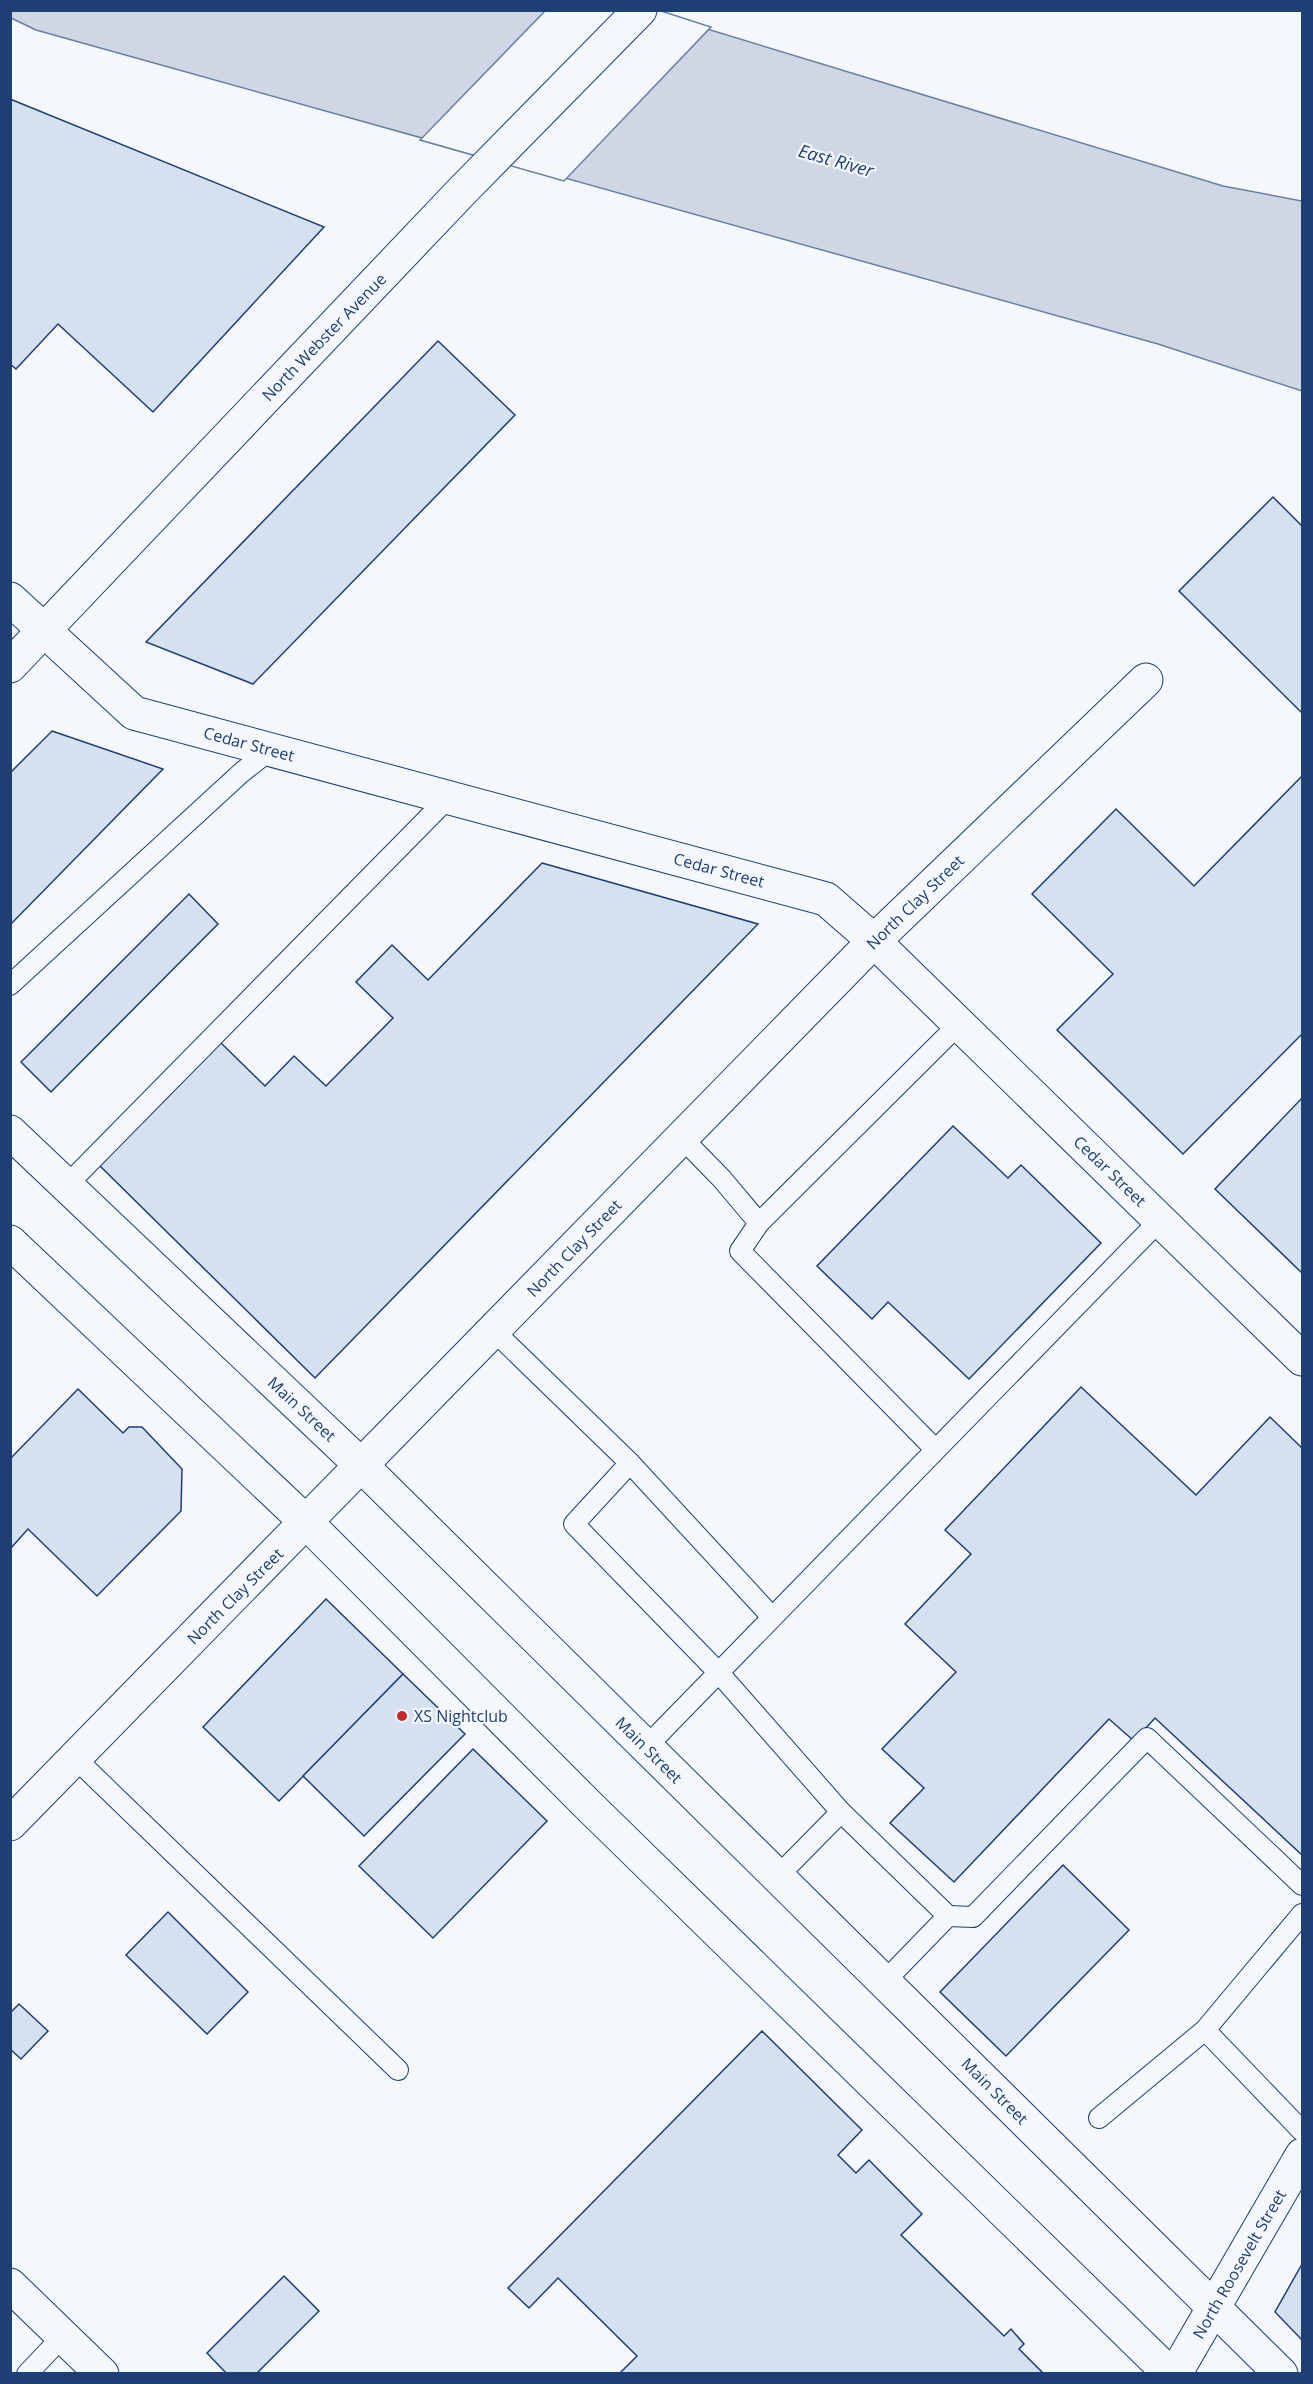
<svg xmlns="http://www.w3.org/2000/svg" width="1313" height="2384" font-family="'Open Sans',sans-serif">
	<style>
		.water { fill: #cfd7e4; stroke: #687fa3; stroke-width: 1.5 }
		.pier { fill: #f4f7fb; stroke: #687fa3; stroke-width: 1.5 }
		.building { fill: #d5e0f0; stroke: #1d3f73; stroke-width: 1.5 }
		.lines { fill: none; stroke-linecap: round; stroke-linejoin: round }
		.lane-casing { stroke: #1d3f73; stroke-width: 22 }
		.street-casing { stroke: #1d3f73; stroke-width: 35 }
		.secondary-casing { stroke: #1d3f73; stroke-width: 35 }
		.primary-casing { stroke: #1d3f73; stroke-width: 35 }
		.lane { stroke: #f4f7fb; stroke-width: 20 }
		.street { stroke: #f4f7fb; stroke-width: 33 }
		.secondary { stroke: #f4f7fb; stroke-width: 33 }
		.primary { stroke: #f4f7fb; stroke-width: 33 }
		.poi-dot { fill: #c62828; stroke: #f4f7fb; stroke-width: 2 }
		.labels { text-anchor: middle; stroke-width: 4.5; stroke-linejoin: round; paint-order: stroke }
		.street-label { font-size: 16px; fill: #1d3f73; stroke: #f4f7fb }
		.poi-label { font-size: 16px; fill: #1d3f73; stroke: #f4f7fb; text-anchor: start }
		.water-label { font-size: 18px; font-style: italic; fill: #1d3f73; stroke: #f4f7fb }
	</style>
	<rect width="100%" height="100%" fill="#f4f7fb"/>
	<polygon class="water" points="11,10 648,11 1223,186 1302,201 1302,391 1158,344 36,30 11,18"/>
	<polygon class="pier" points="658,10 711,27 564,181 420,140 545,11"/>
	<g class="building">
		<polygon points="10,99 324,227 153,412 58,324 16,369 10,364"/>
		<polygon points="438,341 515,415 253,684 146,642"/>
		<polygon points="1273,497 1302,526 1302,713 1179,591"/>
		<polygon points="52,731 163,769 10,925 10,773"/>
		<polygon points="1302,776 1302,1034 1183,1154 1057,1030 1113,974 1032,894 1116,809 1194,886"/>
		<polygon points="542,863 758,924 315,1378 98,1164 219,1041 265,1086 294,1056 326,1086 393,1018 356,982 392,945 428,980"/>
		<polygon points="189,894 218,924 51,1092 21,1062"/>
		<polygon points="1302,1098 1302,1273 1215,1189"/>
		<polygon points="953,1126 1008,1178 1021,1165 1101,1243 969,1379 888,1302 872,1319 817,1266"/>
		<polygon points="1081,1387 1196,1495 1270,1417 1302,1448 1302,1855 1155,1718 1134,1741 1109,1719 954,1882 890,1823 924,1788 882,1749 956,1672 905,1624 971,1554 945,1530"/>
		<polygon points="78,1389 123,1433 129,1427 142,1427 182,1469 181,1511 97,1596 28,1529 10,1549 10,1459"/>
		<polygon points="326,1599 403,1674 279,1801 203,1727"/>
		<polygon points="403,1674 465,1734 364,1836 303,1776"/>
		<polygon points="473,1749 547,1821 433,1938 359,1866"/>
		<polygon points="1063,1865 1129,1930 1006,2056 940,1992"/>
		<polygon points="168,1912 248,1992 207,2034 126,1955"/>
		<polygon points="19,2004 48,2031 21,2059 10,2049 10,2013"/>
		<polygon points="762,2031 862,2130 838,2155 856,2173 869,2160 922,2214 901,2235 1004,2336 1011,2329 1024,2344 1019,2349 1044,2374 619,2374 637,2356 558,2278 529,2308 508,2288"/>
		<polygon points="1302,2264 1302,2340 1275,2312"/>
		<polygon points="284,2276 319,2311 256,2374 227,2374 207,2353"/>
	</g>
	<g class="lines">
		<g class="lane-casing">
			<g id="lane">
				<polyline points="10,985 241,773 270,750"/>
				<polyline points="682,1138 722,1179 759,1223 740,1251 935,1449"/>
				<polyline points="66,1186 448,798"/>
				<polyline points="759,1223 959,1024"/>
				<polyline points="494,1331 630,1463 772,1617"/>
				<polyline points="630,1463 574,1524 719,1673 841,1812"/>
				<polyline points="646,1747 1160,1220"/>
				<polyline points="75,1758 398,2070"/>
				<polyline points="778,1876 841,1812 948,1916"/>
				<polyline points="884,1982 948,1916 973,1917 1147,1738 1302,1885"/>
				<polyline points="1205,2030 1302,1914"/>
				<polyline points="1099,2118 1205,2030 1302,2131"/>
				<polyline points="27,2374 63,2336"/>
			</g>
		</g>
		<g class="street-casing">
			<g id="street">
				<polyline points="10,599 134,713 826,899 874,941 1302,1359"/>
				<polyline points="10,1824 874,941 1146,680"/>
				<polyline points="10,2285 102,2374"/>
				<polyline points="1175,2374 1302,2155"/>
			</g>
		</g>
		<g class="secondary-casing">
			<polyline id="secondary" points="10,666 464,189 640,10"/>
		</g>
		<g class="primary-casing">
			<g id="primary">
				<polyline points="10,1132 362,1466 1281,2374"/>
				<polyline points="10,1242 307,1523 589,1806 1170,2374"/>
			</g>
		</g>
		<use href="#lane" class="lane"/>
		<use href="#street" class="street"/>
		<use href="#secondary" class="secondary"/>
		<use href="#primary" class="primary"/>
	</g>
	<circle class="poi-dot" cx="402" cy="1716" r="6"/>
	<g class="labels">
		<g class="street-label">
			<text transform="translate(324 337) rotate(-46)" y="6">North Webster Avenue</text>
			<text transform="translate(249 744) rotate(15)" y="6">Cedar Street</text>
			<text transform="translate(719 870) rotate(15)" y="6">Cedar Street</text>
			<text transform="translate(915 902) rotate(-44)" y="6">North Clay Street</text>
			<text transform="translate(1110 1171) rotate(44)" y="6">Cedar Street</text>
			<text transform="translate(574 1248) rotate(-46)" y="6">North Clay Street</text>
			<text transform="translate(302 1409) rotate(43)" y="6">Main Street</text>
			<text transform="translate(235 1596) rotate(-45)" y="6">North Clay Street</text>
			<text transform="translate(649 1750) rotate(45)" y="6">Main Street</text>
			<text transform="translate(995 2091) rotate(45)" y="6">Main Street</text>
			<text transform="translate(1239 2264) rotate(-60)" y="6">North Roosevelt Street</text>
		</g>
		<g class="poi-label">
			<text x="414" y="1722">XS Nightclub</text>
		</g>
		<g class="water-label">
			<text transform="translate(836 161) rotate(16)" y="6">East River</text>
		</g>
	</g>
	<rect width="1313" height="2384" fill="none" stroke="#1d3f73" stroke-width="24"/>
</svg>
